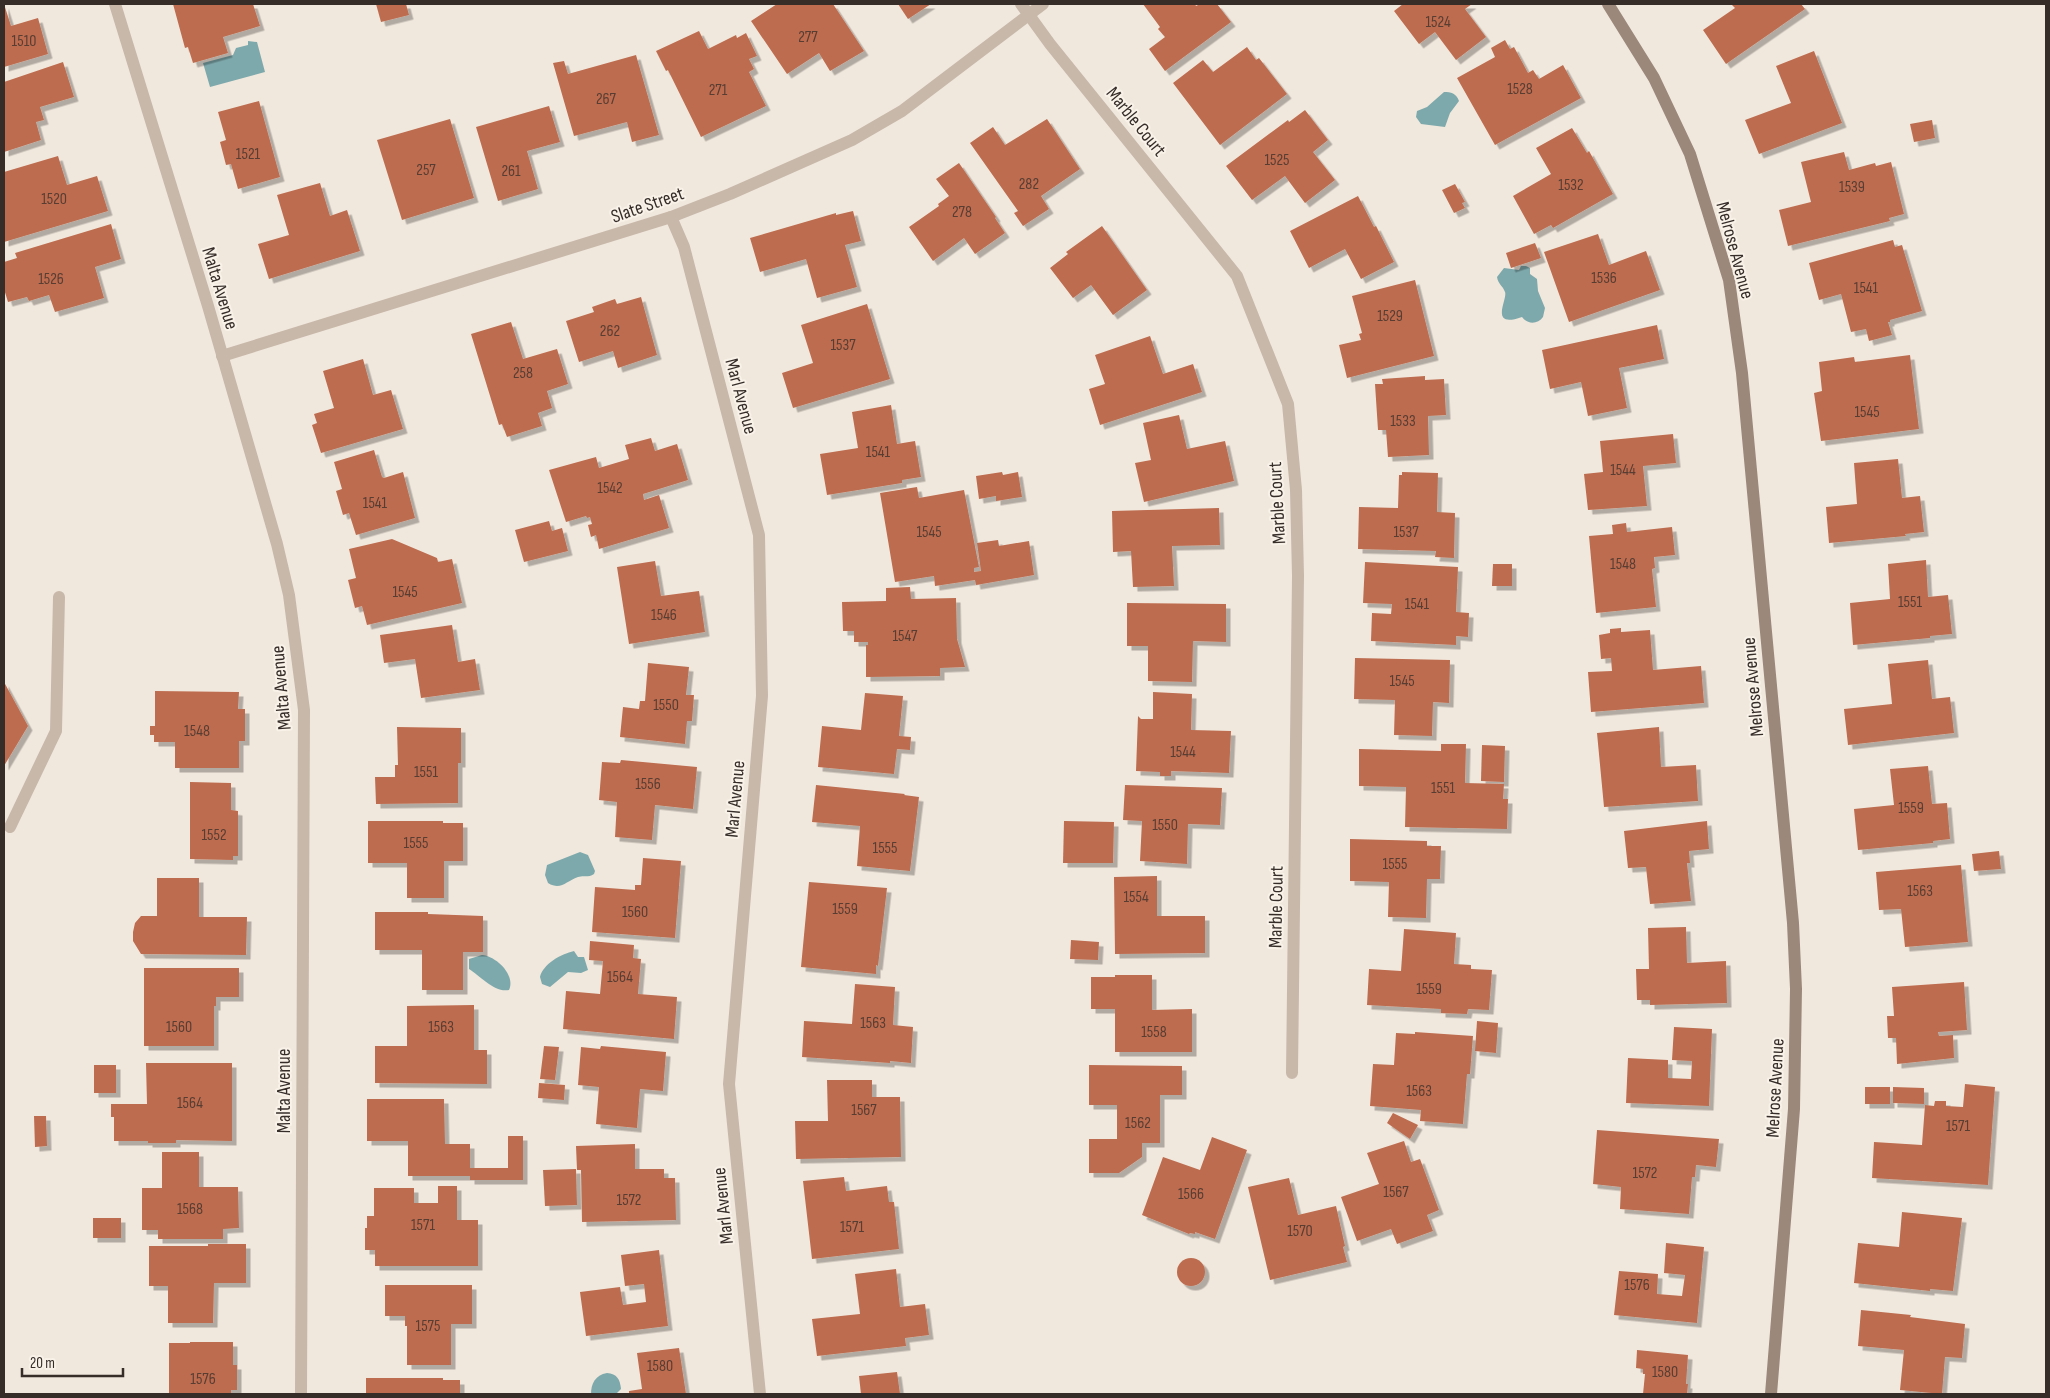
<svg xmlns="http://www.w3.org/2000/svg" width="2050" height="1398" font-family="'Sofia Sans Condensed',sans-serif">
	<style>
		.water { fill: #7ea9ac }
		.building { fill: #bd6c4f; filter: url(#shadow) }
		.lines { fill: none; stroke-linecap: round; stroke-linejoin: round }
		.lane { stroke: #c8b8aa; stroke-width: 12 }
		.street { stroke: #c8b8aa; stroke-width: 12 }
		.secondary { stroke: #9b887b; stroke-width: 12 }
		.labels { text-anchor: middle; stroke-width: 4; stroke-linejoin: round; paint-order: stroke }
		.number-label { font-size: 16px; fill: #583d32 }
		.street-label { font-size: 19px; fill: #362d29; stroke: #f8f2e9 }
	</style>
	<defs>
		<filter id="shadow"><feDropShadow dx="4.5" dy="4.5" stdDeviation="0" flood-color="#0004"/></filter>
	</defs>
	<rect width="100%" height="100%" fill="#f1e8dd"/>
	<g class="water">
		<polygon points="248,41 257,42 265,72 210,87 203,63 233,55 236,48 248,45"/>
		<path d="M1444,92C1451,92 1456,93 1459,101L1450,113L1445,127L1421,124L1416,117L1417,111L1427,107Z"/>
		<path d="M1521,266H1526L1530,268V274L1537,279L1538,291L1545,308L1543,317C1538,324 1528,325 1522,317C1488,329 1508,299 1505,292C1503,286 1498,284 1497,277L1504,268L1519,270Z"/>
		<path d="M580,852L588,855L595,871L594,874C588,878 584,875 578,877C566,881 561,891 548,883L545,875L547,865Z"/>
		<path d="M574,951L578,957H584L588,970L581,973L568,972L550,987L542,984L540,977C543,964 561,954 574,951Z"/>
		<path d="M482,955C496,956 516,975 509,990C495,993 480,976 469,969V959Z"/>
		<path d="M607,1373C617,1374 620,1379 621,1389L616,1394H591C591,1384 595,1375 607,1373Z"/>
	</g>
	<g class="building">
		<polygon points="4,4 11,26 38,18 48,54 4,67"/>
		<polygon points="173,4 253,4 260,26 223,37 228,53 193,63 188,47 185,48"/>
		<polygon points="376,4 406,4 409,15 381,22"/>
		<polygon points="777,4 833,4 864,51 830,71 819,53 787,74 751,21"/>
		<polygon points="898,4 931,4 908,19"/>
		<polygon points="1143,4 1195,4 1196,6 1200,4 1217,4 1231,22 1165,71 1149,49 1165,37 1158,29 1160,27"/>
		<polygon points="1403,4 1472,4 1465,9 1486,37 1456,60 1435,32 1419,44 1394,11"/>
		<polygon points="1731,4 1801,4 1805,9 1726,64 1703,30 1735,8"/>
		<polygon points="699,31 708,49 736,35 737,38 746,33 757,56 749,59 754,69 749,72 766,106 701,137 668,70 666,71 656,51"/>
		<polygon points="1505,40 1510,49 1514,47 1528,73 1533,70 1539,79 1563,65 1581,98 1495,145 1457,78 1495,57 1491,48"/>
		<polygon points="1247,47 1256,60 1259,58 1287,94 1220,145 1173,83 1203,60 1213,72"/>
		<polygon points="1814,51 1842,123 1759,154 1745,120 1791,103 1776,66"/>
		<polygon points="636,55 659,135 632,142 627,122 574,136 553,63 564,61 568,74"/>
		<polygon points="63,62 74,97 40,107 44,120 36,122 41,140 4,152 4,82"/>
		<polygon points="259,101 280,177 238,189 231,164 226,165 220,142 226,140 218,112"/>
		<polygon points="549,106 560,142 527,151 538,189 498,201 476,127"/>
		<polygon points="1305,110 1328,140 1313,152 1335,180 1305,203 1285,176 1252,200 1226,166 1288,120 1289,122"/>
		<polygon points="450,119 474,198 402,220 377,140"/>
		<polygon points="1047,119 1080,169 1041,196 1049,209 1023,226 1014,213 1018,211 970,143 993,127 1005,145"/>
		<polygon points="1932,120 1935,138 1914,142 1910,124"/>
		<polygon points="1572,128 1587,153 1589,151 1613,194 1553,228 1551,225 1534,234 1513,196 1551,174 1536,148"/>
		<polygon points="1844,152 1849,170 1875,163 1876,166 1891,162 1904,214 1889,218 1890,221 1788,246 1779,210 1811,202 1801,162"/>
		<polygon points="58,156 67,185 97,176 108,211 4,242 4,172"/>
		<polygon points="959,163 996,217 995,218 1005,233 975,254 964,238 933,261 909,227 939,206 938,204 949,196 936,179"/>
		<polygon points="320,183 330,216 347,210 360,251 269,279 258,244 289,235 277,195"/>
		<polygon points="1455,184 1465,202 1462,203 1465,208 1454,213 1442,190"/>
		<polygon points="1358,196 1374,227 1376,226 1394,262 1361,279 1345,249 1309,268 1290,231"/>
		<polygon points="853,211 861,241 845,245 857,287 817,298 806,259 760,272 750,238 836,213 836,215"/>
		<polygon points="111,224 121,259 95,267 104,298 55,312 49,295 29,301 27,297 8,302 4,289 4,262 17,258 15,253"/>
		<polygon points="1102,226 1147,290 1113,315 1091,285 1073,298 1050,268 1068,254 1066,252"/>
		<polygon points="1598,234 1609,265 1646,251 1660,290 1569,322 1544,252"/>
		<polygon points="1893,240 1895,247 1902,245 1922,311 1890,320 1890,322 1888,322 1892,335 1869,341 1866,329 1851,332 1841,294 1819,300 1809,263"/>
		<polygon points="1535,243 1541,258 1511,268 1506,253"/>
		<polygon points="1415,280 1434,356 1347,378 1339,345 1361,340 1359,334 1362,333 1352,296"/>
		<polygon points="641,297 657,355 618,368 613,351 579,362 566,321 594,312 592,307 615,299 617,304"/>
		<polygon points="867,304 890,379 793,408 782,373 813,363 801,325"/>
		<polygon points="511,322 523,359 557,349 568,384 547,391 552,408 538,413 542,426 507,437 502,424 499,425 471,334"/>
		<polygon points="1657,325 1664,359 1619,368 1627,408 1588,416 1581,382 1550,389 1542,350"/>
		<polygon points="1150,336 1163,374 1193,364 1202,392 1100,425 1089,389 1105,384 1095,355"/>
		<polygon points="1910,355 1919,429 1821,441 1814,393 1822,391 1819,362 1854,357 1855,362"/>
		<polygon points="363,359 373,395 391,390 403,429 321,453 312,425 317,423 314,414 334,408 323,371"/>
		<polygon points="1425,376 1425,380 1444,379 1446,415 1428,416 1429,455 1388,457 1386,430 1378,430 1375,384 1383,384 1382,379"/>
		<polygon points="891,405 897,444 915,441 921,477 902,480 902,483 827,495 820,454 858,448 852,412"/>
		<polygon points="1179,415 1187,449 1225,441 1234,481 1144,502 1135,463 1151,460 1143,423"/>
		<polygon points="1673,434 1676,463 1643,466 1647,506 1588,510 1584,474 1603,472 1600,441"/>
		<polygon points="651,438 655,451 677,444 688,480 643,494 644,500 659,495 669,528 599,549 596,535 591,537 588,525 592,524 590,517 587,518 586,516 566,522 549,470 596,457 599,468 629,459 625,445"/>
		<polygon points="374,450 382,477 384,478 403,472 415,518 356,535 349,513 343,515 336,491 342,489 334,462"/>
		<polygon points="1898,459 1902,498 1920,496 1924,532 1905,534 1906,536 1829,543 1826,507 1857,504 1854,463"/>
		<polygon points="1002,472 1003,475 1018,472 1022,497 996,501 996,496 979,499 976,476"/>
		<polygon points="1402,472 1438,473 1437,512 1455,513 1454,558 1435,557 1436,551 1358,549 1359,507 1398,508 1399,475 1402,475"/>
		<polygon points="917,487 919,498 964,490 979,567 974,568 974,572 981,571 977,543 998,540 999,546 1029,541 1034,575 976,585 975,580 935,586 934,576 895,582 880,493"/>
		<polygon points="1219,508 1220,545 1172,546 1174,586 1133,587 1131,551 1113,552 1112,511"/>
		<polygon points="549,521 552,531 562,528 568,551 524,562 515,530"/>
		<polygon points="1626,523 1627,532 1672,527 1675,555 1654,557 1655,568 1652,569 1656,607 1596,613 1589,536 1613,534 1612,525"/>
		<polygon points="392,539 437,558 438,562 452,559 462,603 367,625 362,606 355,608 348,580 356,578 349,549"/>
		<polygon points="1926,560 1928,597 1948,595 1952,634 1930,636 1930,638 1853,645 1850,603 1890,599 1888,564"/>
		<polygon points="655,561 661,596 699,591 705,632 629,644 617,567"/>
		<polygon points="1365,562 1458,567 1456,612 1469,613 1468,637 1456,636 1456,645 1371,641 1372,613 1391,614 1392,604 1363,603"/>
		<polygon points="1493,564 1512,564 1512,586 1492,586"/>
		<polygon points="910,587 911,599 956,598 957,639 965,667 940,668 940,676 866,677 866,645 868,645 868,642 854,642 854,631 843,631 842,602 886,601 886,588"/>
		<polygon points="1127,603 1226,604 1226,642 1193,641 1192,682 1148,681 1148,646 1127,646"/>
		<polygon points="452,625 458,662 475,659 480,690 421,698 415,659 384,663 380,635"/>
		<polygon points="1621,628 1621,632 1650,630 1653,670 1701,666 1704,703 1591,712 1588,672 1612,671 1611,658 1601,659 1599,635 1610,633 1610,629"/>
		<polygon points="1355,658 1450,660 1449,703 1433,702 1432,736 1394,735 1395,700 1354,699"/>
		<polygon points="1928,660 1932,699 1950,697 1954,733 1848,745 1844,709 1892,704 1888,664"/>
		<polygon points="648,663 689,667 686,695 694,695 692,721 687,721 685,744 620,737 623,707 639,709 640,701 645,701"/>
		<polygon points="4,682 28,726 4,766"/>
		<polygon points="155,691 239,692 238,709 245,709 245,741 239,741 239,768 175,768 175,742 154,742 154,735 150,735 150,726 155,726"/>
		<polygon points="1153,692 1192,694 1191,730 1231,731 1229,773 1171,771 1171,776 1160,776 1160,772 1136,771 1138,716 1141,719 1153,719"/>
		<polygon points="865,693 903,696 899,736 911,737 910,750 897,749 894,774 818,767 822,726 861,730"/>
		<polygon points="397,727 461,728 461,763 458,763 458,803 376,804 375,777 395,777 395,765 398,765"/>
		<polygon points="1659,727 1661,767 1696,765 1698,801 1604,807 1597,733"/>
		<polygon points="1441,744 1466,744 1465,783 1504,784 1503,799 1508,799 1507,829 1405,827 1406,787 1359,786 1359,749 1441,751"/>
		<polygon points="1482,745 1505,746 1504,782 1481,781"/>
		<polygon points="621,760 697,767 693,809 655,805 652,840 615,837 617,802 599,800 602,762 620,763"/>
		<polygon points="1928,766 1932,804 1947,803 1950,839 1933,841 1933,843 1858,850 1854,809 1894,805 1890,769"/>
		<polygon points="190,782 231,783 231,810 238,811 238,856 233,856 233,860 190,859"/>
		<polygon points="816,785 905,794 904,795 919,797 910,871 857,866 860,826 812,822"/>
		<polygon points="1125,785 1222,788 1220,825 1188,824 1187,864 1140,861 1142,821 1123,820"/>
		<polygon points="368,821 443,821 443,823 463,823 463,861 444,861 444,898 407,898 407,863 368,863"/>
		<polygon points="1064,821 1114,822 1113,863 1063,863"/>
		<polygon points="1707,821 1709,849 1689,851 1690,863 1687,863 1691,901 1650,904 1646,867 1628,868 1624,831"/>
		<polygon points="1350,839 1427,841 1427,846 1441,846 1440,879 1427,879 1426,918 1388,917 1389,882 1350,881"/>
		<polygon points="1999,851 2001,869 1974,871 1972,854"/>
		<polygon points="643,858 681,861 675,938 592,932 595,887 635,890 635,885 641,885"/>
		<polygon points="1961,865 1968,942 1905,947 1901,909 1879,910 1876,872"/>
		<polygon points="1157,876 1157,916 1205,916 1205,953 1115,954 1114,877"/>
		<polygon points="157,878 199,878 199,917 247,917 246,955 141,954 133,941 133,932 135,923 141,916 157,916"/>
		<polygon points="809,882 887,888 878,966 876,965 876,974 801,967"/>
		<polygon points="375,912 428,912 428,914 483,916 483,952 463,952 463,990 422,990 422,950 375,950"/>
		<polygon points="1686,927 1687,963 1726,961 1727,1003 1650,1005 1650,1000 1637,1000 1636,969 1649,969 1648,928"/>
		<polygon points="1404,929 1456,933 1454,964 1471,965 1471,969 1492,970 1489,1010 1468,1009 1467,1014 1441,1013 1441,1009 1367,1005 1369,969 1401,971"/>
		<polygon points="1071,940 1099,942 1098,960 1070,959"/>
		<polygon points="590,941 634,945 633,958 641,959 638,994 677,997 674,1039 563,1029 566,991 600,994 603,961 589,960"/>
		<polygon points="144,968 239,968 239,997 216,997 216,1006 214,1006 214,1046 144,1046"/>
		<polygon points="1115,975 1152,975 1152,1010 1192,1009 1192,1052 1115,1052 1115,1009 1091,1009 1091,977 1115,977"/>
		<polygon points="1964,982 1967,1030 1938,1032 1939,1036 1953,1035 1954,1058 1897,1064 1896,1038 1888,1038 1887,1016 1894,1016 1892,987"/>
		<polygon points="855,984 895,987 893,1025 913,1027 911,1063 890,1061 890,1063 802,1057 804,1021 852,1024"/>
		<polygon points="474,1005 474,1050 487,1050 487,1084 375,1083 375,1046 407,1046 407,1006"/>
		<polygon points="1477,1021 1498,1023 1496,1053 1475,1051"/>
		<polygon points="1674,1027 1712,1029 1709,1106 1626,1103 1628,1058 1668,1060 1668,1078 1691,1079 1692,1061 1672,1060"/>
		<polygon points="1415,1032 1473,1036 1470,1074 1467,1074 1463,1124 1420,1121 1421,1110 1370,1106 1373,1064 1394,1065 1396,1033 1415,1034"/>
		<polygon points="544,1046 559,1047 555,1080 540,1079"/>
		<polygon points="601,1046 666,1052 663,1091 640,1089 637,1128 596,1124 599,1087 578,1085 581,1047 600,1049"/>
		<polygon points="146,1063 232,1063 232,1141 176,1140 176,1143 148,1143 148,1141 114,1141 114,1117 111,1117 111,1104 147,1104"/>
		<rect x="94" y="1065" width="22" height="28"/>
		<polygon points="1089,1065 1182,1066 1182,1095 1160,1095 1160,1143 1142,1143 1142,1157 1119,1173 1089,1173 1089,1139 1117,1139 1117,1105 1089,1105"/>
		<polygon points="827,1080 872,1080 872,1097 900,1097 901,1157 796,1159 795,1121 828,1121"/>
		<polygon points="539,1083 565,1085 564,1100 538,1098"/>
		<polygon points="1965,1084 1995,1087 1988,1185 1872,1178 1874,1142 1922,1145 1925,1105 1934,1106 1935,1101 1946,1101 1946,1106 1963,1107"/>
		<rect x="1865" y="1087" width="25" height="17"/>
		<polygon points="1893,1087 1924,1088 1924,1104 1893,1103"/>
		<polygon points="367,1099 444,1099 445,1144 470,1144 470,1168 508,1168 508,1136 523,1136 523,1180 470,1180 470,1176 408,1176 408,1141 367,1141"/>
		<polygon points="1393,1113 1418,1125 1410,1139 1387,1123"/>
		<polygon points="34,1116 46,1116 47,1146 35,1147"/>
		<polygon points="1597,1130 1719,1139 1716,1167 1696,1165 1695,1177 1692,1177 1689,1214 1620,1209 1621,1187 1593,1184"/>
		<polygon points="1212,1137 1247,1150 1215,1239 1195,1232 1195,1234 1190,1233 1189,1234 1142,1215 1163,1157 1200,1170"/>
		<polygon points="1404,1141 1411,1162 1420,1159 1439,1210 1427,1215 1433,1231 1397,1244 1391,1229 1357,1241 1341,1197 1379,1184 1367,1153"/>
		<polygon points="635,1144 635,1169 664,1169 664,1178 675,1178 676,1220 582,1222 581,1170 577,1170 576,1146"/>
		<polygon points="162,1152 199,1152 199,1187 238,1187 239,1228 223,1229 223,1239 158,1239 158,1230 142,1230 142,1188 162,1188"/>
		<polygon points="576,1169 577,1205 545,1206 543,1170"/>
		<polygon points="844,1177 846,1191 887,1186 889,1202 894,1202 899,1249 812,1259 803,1181"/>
		<polygon points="1289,1178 1298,1215 1336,1206 1345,1246 1343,1247 1347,1262 1270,1280 1248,1187"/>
		<polygon points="438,1186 457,1186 457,1220 478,1220 478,1266 375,1266 375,1250 365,1250 365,1228 367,1228 367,1216 374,1216 374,1188 414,1188 414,1203 438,1203"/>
		<polygon points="1902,1212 1962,1218 1953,1291 1930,1289 1930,1291 1854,1283 1858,1243 1899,1247"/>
		<rect x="93" y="1218" width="28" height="20"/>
		<polygon points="1666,1243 1704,1247 1697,1323 1614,1315 1619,1271 1658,1274 1657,1294 1682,1296 1685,1275 1664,1273"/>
		<polygon points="208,1244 246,1244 246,1283 214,1283 213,1323 168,1323 168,1286 149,1286 149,1246 208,1246"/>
		<polygon points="659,1250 668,1326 586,1336 580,1292 620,1287 623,1305 646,1302 644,1284 625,1286 621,1255"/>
		<circle cx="1191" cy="1272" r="14"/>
		<polygon points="896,1269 900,1307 925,1304 929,1335 905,1338 906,1346 817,1356 812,1319 860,1314 855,1274"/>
		<polygon points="385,1285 472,1285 472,1324 451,1324 451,1365 407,1365 407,1326 405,1326 405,1316 385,1316"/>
		<polygon points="1861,1310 1911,1315 1910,1317 1965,1324 1962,1358 1945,1357 1942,1394 1900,1390 1904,1350 1858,1346"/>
		<polygon points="190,1342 233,1342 233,1365 237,1365 237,1390 231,1390 231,1394 169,1394 169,1343 190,1343"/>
		<polygon points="679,1348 686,1394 629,1394 629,1391 642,1389 637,1353"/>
		<polygon points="1637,1350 1688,1355 1686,1384 1688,1384 1687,1394 1643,1394 1645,1374 1643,1374 1643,1369 1636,1368"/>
		<polygon points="897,1372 900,1394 861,1394 859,1376"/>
		<polygon points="366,1378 443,1378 443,1380 460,1380 460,1394 366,1394"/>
	</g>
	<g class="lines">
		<polyline class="lane" points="10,827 56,731 59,597"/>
		<g class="street">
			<polyline points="115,4 208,306 277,544 289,595 304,710 301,1394"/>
			<polyline points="1021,4 1050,44 1237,276 1288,404 1296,490 1298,576 1292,1073"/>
			<polyline points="671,217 684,247 759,535 762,696 729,1084 760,1394"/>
			<polyline points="222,356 671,217 730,194 852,140 902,111 1043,4"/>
		</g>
		<polyline class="secondary" points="1608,4 1654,78 1690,154 1729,280 1742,373 1793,923 1796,989 1794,1109 1771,1394"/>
	</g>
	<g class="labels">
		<g class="number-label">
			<text x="1438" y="27">1524</text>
			<text x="808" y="42">277</text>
			<text x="24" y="46">1510</text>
			<text x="1520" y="94">1528</text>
			<text x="718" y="95">271</text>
			<text x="606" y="104">267</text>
			<text x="248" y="159">1521</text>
			<text x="1277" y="165">1525</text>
			<text x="426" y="175">257</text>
			<text x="511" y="176">261</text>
			<text x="1029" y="189">282</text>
			<text x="1571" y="190">1532</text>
			<text x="1852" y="192">1539</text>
			<text x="54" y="204">1520</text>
			<text x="962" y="217">278</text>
			<text x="1604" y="283">1536</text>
			<text x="51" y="284">1526</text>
			<text x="1866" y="293">1541</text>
			<text x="1390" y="321">1529</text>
			<text x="610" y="336">262</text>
			<text x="843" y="350">1537</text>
			<text x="523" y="378">258</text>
			<text x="1867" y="417">1545</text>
			<text x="1403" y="426">1533</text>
			<text x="878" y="457">1541</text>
			<text x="1623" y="475">1544</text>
			<text x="610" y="493">1542</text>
			<text x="375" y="508">1541</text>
			<text x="929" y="537">1545</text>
			<text x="1406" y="537">1537</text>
			<text x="1623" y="569">1548</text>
			<text x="405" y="597">1545</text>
			<text x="1910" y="607">1551</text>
			<text x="1417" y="609">1541</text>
			<text x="664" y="620">1546</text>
			<text x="905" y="641">1547</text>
			<text x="1402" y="686">1545</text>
			<text x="666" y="710">1550</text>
			<text x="197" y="736">1548</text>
			<text x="1183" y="757">1544</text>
			<text x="426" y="777">1551</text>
			<text x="648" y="789">1556</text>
			<text x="1443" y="793">1551</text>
			<text x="1911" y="813">1559</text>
			<text x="1165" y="830">1550</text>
			<text x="214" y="840">1552</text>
			<text x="416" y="848">1555</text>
			<text x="885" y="853">1555</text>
			<text x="1395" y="869">1555</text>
			<text x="1920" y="896">1563</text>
			<text x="1136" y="902">1554</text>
			<text x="845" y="914">1559</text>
			<text x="635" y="917">1560</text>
			<text x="620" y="982">1564</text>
			<text x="1429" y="994">1559</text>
			<text x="873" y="1028">1563</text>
			<text x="179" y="1032">1560</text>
			<text x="441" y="1032">1563</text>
			<text x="1154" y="1037">1558</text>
			<text x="1419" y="1096">1563</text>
			<text x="190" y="1108">1564</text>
			<text x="864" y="1115">1567</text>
			<text x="1138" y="1128">1562</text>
			<text x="1958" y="1131">1571</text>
			<text x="1645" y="1178">1572</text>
			<text x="1396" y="1197">1567</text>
			<text x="1191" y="1199">1566</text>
			<text x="629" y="1205">1572</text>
			<text x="190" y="1214">1568</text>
			<text x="423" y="1230">1571</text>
			<text x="852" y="1232">1571</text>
			<text x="1300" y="1236">1570</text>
			<text x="1637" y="1290">1576</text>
			<text x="428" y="1331">1575</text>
			<text x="660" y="1371">1580</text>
			<text x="1665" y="1377">1580</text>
			<text x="203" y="1384">1576</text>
		</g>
		<g class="street-label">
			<text transform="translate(1137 121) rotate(51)" y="7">Marble Court</text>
			<text transform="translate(647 204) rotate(-19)" y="7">Slate Street</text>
			<text transform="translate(1736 250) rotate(75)" y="7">Melrose Avenue</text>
			<text transform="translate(221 288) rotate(73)" y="7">Malta Avenue</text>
			<text transform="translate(742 396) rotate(75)" y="7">Marl Avenue</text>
			<text transform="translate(1276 503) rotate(-93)" y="7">Marble Court</text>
			<text transform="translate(1752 687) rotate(-95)" y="7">Melrose Avenue</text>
			<text transform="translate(280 688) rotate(-95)" y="7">Malta Avenue</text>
			<text transform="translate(734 799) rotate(-85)" y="7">Marl Avenue</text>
			<text transform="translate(1275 907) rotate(-89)" y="7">Marble Court</text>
			<text transform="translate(1774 1088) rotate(-87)" y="7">Melrose Avenue</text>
			<text transform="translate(283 1091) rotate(-90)" y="7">Malta Avenue</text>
			<text transform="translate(722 1206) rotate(-96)" y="7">Marl Avenue</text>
		</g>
	</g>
	<rect width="2050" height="1398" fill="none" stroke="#362d29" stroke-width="10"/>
	<path d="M22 1368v8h101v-8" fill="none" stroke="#362d29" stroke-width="2.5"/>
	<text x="30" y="1368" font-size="15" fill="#362d29" stroke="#f8f2e9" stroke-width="4" paint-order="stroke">20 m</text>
</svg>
